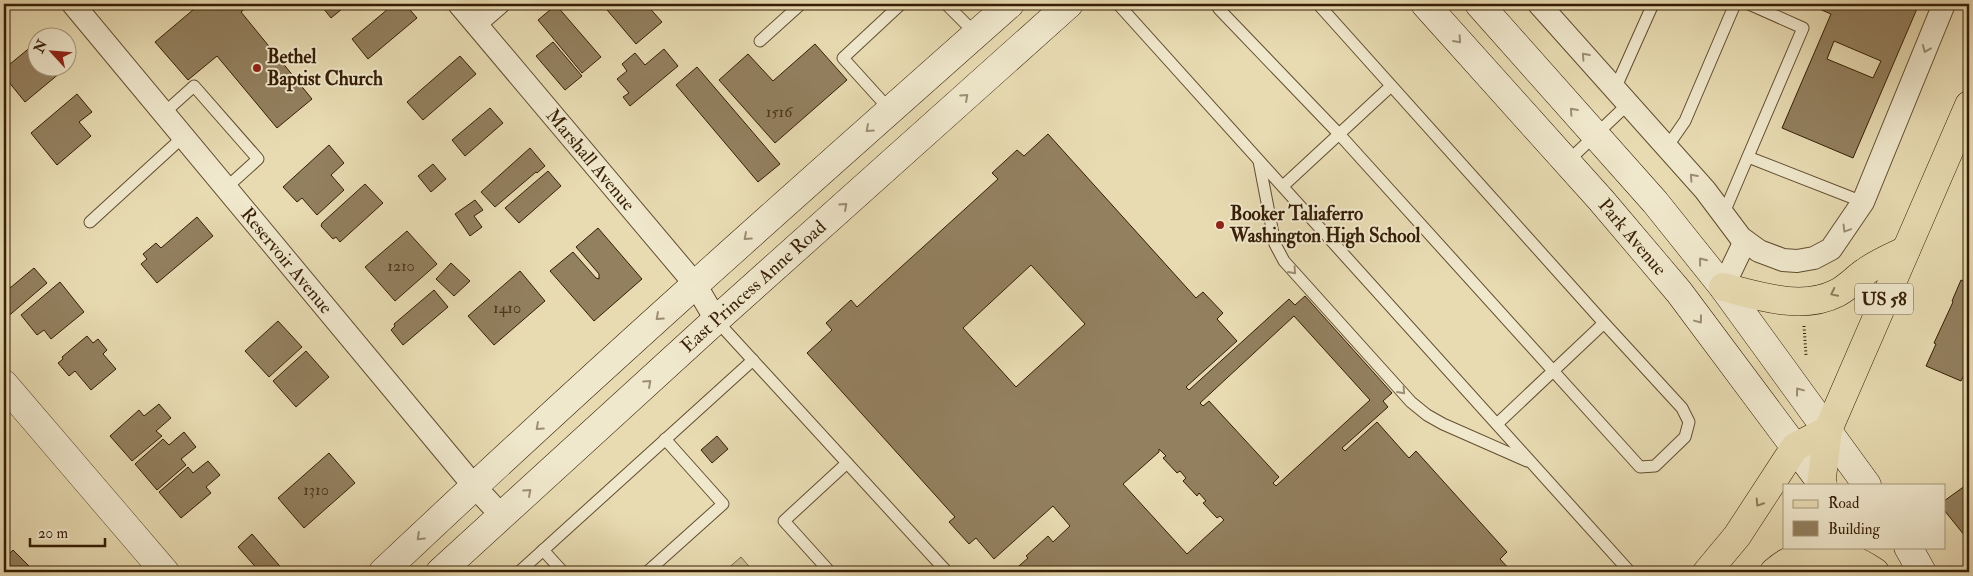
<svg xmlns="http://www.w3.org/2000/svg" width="1973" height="576" font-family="'IM FELL Double Pica',serif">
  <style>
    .green { fill: #cabb95; stroke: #806c4d }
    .building { fill: #93805f; stroke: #361e05; fill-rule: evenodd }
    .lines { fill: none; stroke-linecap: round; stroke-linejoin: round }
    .service-casing { stroke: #624d30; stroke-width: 13 }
    .minor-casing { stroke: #624d30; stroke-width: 24 }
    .tertiary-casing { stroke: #624d30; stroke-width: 29 }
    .secondary-casing { stroke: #361e05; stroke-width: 29 }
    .primary-casing { stroke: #361e05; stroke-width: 29 }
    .path { stroke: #361e05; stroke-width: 3; stroke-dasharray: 1 2.5; stroke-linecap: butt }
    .service { stroke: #f0e8cd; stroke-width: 11 }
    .minor { stroke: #f0e8cd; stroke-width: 22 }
    .tertiary { stroke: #f0e8cd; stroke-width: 28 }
    .secondary { stroke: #f0e8cd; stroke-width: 28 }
    .primary { stroke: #e8dbb2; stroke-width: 28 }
    .oneway { stroke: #9c8d73 }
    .oneway2 { stroke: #8f7c5c }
    .poi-dot { fill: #8f2418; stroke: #f0e8cd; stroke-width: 2 }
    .labels { text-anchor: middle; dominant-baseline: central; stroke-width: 4; stroke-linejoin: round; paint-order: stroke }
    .number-label { font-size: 16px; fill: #4d361c }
    .shield { fill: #f0e8cd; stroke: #6e5b41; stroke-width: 1 }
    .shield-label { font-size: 18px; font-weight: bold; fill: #361e05 }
    .poi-label { font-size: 19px; font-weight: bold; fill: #361e05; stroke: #f0e8cd; text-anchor: start }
    .street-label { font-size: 19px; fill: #361e05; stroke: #f0e8cd }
  </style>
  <rect width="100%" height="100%" fill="#e8dbb2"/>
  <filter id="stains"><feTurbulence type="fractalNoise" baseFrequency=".004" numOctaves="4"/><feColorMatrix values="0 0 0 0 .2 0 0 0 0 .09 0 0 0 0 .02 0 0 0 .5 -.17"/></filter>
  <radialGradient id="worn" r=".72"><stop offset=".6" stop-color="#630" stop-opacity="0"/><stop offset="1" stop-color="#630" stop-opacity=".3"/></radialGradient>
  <path class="green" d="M741,557L754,572H724Z"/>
  <g class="building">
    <path d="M200,4H245L247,7L241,12L312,99L277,128L217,56L188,80L155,42Z"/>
    <path d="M320,4H348L331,18Z"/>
    <path d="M394,4H405L417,18L368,59L352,39Z"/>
    <path d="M602,4H635L638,6L641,4H646L662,22L636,44Z"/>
    <path d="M1808,4H1919L1853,158L1782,128L1831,14ZM1834,41L1881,61L1873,78L1827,59Z"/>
    <path d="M556,5L601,57L582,73L538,20Z"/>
    <path d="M38,41V68H66L25,102L4,76V69Z"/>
    <path d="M553,42L582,76L565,90L536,56Z"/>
    <path d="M815,44L847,80L775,143L719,80L748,54L773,81Z"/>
    <path d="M664,49L678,66L630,106L623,97L629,93L617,79L627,71L622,64L635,53L645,65Z"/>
    <path d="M460,56L476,74L423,120L407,102Z"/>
    <path d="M697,67L780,164L758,182L676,85Z"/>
    <path d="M77,94L92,112L79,122L91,136L57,165L31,133Z"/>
    <path d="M490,108L503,123L465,156L452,140Z"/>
    <path d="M1048,134L1196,298L1203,292L1223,313L1217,319L1237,341L1186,387L1189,390L1289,299L1295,305L1305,296L1392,393L1383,401L1388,407L1342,448L1345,451L1377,422L1409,458L1416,451L1507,552L1500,559L1512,572H1012L1028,558L1026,556L1048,536L1053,542L1070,526L1053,506L994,559L976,538L969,544L949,522L955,517L807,353L832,330L826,323L851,300L857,307L998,179L992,173L1017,150L1024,156ZM1031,265L1085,324L1016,387L963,328ZM1294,316L1370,400L1276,486L1273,483L1279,477L1209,401L1203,406L1200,403ZM1159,449L1166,456L1163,458L1177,473L1180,471L1186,478L1183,481L1197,496L1199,493L1206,501L1203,503L1217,518L1220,516L1224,520L1187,554L1123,484L1159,452Z"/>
    <path d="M329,145L344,163L331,175L344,190L317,215L302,198L297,202L283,187Z"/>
    <path d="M530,148L545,166L537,173L536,172L495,207L481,192Z"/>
    <path d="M433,164L446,179L431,192L418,176Z"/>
    <path d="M548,171L561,186L519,223L505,208Z"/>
    <path d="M365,184L383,203L340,242L336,237L333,239L321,226L322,223Z"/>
    <path d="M475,200L483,210L474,216L482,227L470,236L455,214Z"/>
    <path d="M197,217L213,236L157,283L141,264L147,259L143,254L156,243L161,248Z"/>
    <path d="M598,228L642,279L594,321L550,271L573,252L596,278L599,279V274L576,247Z"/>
    <path d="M407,231L437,264L395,301L365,267Z"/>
    <path d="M451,263L470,281L454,296L436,279Z"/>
    <path d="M34,268L47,283L5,319L4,293Z"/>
    <path d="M520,271L545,301L494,345L468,316Z"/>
    <path d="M1969,277V365L1961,381L1926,366L1936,344L1934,343L1953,302L1952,301L1961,280L1967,283Z"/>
    <path d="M60,282L84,312L51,339L44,330L37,335L21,315Z"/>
    <path d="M434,290L448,307L403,345L391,330L395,326L394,324Z"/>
    <path d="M278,321L302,347L269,377L245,351Z"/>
    <path d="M87,336L93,343L98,339L107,350L103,354L116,369L91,390L75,371L69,376L58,363L63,359L62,357Z"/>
    <path d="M306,351L329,377L296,407L273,381Z"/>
    <path d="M159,404L171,418L156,431L162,436L132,461L110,436L139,410L144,416Z"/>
    <path d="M184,432L196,447L181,459L186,465L157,490L135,464L163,439L169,445Z"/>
    <path d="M717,436L728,449L712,463L701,450Z"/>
    <path d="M329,453L355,483L304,528L278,498Z"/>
    <path d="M208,461L220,475L206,487L211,493L181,518L159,492L188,467L193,473Z"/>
    <path d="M1969,483V546L1967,543L1969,541L1944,510V501Z"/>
    <path d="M252,534L285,572H260L238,547Z"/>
    <path d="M8,550L10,553L13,550L33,570L31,572H4V554Z"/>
  </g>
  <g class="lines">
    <g class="service-casing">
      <g id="service">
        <path d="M946,4L976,34"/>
        <path d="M1118,4L1630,572"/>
        <path d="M1216,4L1219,9L1339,134L1640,467L1655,466L1685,437L1689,422L1682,408L1604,323L1318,4"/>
        <path d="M760,41L801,4"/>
        <path d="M1615,89L1653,4"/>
        <path d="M890,110L843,58L901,4"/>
        <path d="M164,113L194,86L258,159L226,188"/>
        <path d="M1667,147L1685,121L1735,4"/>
        <path d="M1748,157L1863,202"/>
        <path d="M1259,161L1275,244L1284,261L1411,402L1427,415L1443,424L1527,461"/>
        <path d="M1567,162L1628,104"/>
        <path d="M1283,186L1391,86"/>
        <path d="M1723,215L1803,28L1749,4"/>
        <path d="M90,222L183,137"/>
        <path d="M716,320L947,572"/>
        <path d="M1497,424L1604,323"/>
        <path d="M543,550L563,572"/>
        <path d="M519,572L753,360"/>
        <path d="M647,572L723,504L665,439"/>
        <path d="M830,572L784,521L847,463"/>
      </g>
    </g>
    <g class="minor-casing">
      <g id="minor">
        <path id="s1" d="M73,4L474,486L502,516"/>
        <path id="s2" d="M459,4L695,284L716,320"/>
        <path d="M1539,4L1705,190L1741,238L1759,251L1783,260L1797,261L1814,258L1831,249L1863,202L1944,4"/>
        <path d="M476,23L498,4"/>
        <path d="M1723,287L1745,241"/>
      </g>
    </g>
    <g class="tertiary-casing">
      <path id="tertiary" d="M4,384L165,572"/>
    </g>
    <g class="secondary-casing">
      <g id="secondary">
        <path id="s3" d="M1425,4L1601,200L1679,292L1823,485"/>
        <path d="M1479,4L1655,202L1723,287L1867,485"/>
        <path d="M1908,547L1922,572"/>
        <path d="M383,572C588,378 799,191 1010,4"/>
        <path id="s4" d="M440,572L716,320L1069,4"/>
      </g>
    </g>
    <g class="primary-casing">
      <g id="primary">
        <path d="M1723,287C1759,296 1802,311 1837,293C1847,288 1855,279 1865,272C1877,263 1892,257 1906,250"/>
        <path d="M1821,485L1828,430L1969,105"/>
        <path d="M1707,572L1737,536L1795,447L1828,430"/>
        <path d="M1774,572C1807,543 1840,548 1875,572"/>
      </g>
    </g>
    <path class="path" d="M1804,326L1806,355"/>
    <use href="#service" class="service"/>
    <use href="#minor" class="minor"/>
    <use href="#tertiary" class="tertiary"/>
    <use href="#secondary" class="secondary"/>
    <use href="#primary" class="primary"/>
  </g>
  <defs><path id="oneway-chevron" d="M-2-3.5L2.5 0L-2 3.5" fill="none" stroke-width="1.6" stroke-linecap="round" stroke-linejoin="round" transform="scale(1.25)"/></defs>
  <g class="oneway">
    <use href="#oneway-chevron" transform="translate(1458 40) rotate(48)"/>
    <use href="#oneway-chevron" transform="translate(1926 49) rotate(112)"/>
    <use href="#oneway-chevron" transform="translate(1585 56) rotate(-132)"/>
    <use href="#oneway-chevron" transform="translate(965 97) rotate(-42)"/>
    <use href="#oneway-chevron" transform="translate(1573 111) rotate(-132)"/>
    <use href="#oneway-chevron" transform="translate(869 129) rotate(138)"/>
    <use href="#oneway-chevron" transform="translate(1693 177) rotate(-132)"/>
    <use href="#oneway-chevron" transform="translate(844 206) rotate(-42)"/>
    <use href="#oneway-chevron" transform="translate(1846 229) rotate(121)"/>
    <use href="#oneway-chevron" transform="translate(747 237) rotate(138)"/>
    <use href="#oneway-chevron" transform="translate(1702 261) rotate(-128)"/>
    <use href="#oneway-chevron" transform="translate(1293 271) rotate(48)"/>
    <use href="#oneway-chevron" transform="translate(659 317) rotate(138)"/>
    <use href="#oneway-chevron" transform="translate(1699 320) rotate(53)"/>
    <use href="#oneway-chevron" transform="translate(648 383) rotate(-42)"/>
    <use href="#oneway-chevron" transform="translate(1402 391) rotate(48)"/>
    <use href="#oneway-chevron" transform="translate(1799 391) rotate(-127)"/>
    <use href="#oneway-chevron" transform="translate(539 427) rotate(138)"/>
    <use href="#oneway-chevron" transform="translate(528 492) rotate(-42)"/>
    <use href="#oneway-chevron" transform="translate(420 537) rotate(137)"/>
  </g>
  <g class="oneway2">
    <use href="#oneway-chevron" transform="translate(1834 293) rotate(154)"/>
    <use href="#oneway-chevron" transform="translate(1759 503) rotate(123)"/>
  </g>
  <g class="poi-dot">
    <circle cx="257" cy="68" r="5"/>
    <circle cx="1220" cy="225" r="5"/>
  </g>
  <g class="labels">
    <g class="number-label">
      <text x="779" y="112">1516</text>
      <text x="401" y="266">1210</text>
      <text x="507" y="308">1410</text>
      <text x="316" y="490">1310</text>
    </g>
    <rect class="shield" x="1855" y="283.5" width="58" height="31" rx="4"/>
    <g class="shield-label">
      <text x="1884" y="299">US 58</text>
    </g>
    <g class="poi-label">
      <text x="267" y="57">Bethel<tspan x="267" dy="22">Baptist Church</tspan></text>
      <text x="1230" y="214">Booker Taliaferro<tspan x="1230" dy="22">Washington High School</tspan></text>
    </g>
    <g class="street-label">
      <text stroke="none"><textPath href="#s2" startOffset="204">Marshall Avenue</textPath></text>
      <text stroke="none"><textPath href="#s3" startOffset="312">Park Avenue</textPath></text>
      <text stroke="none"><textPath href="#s1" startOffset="334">Reservoir Avenue</textPath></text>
      <text stroke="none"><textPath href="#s4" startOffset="424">East Princess Anne Road</textPath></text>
    </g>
  </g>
  <rect width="1973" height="576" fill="none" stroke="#e8dbb2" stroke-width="20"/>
  <rect x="5" y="5" width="1963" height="566" fill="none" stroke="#361e05" stroke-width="2.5"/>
  <rect x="10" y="10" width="1953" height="556" fill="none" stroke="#361e05"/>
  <rect x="1783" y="484" width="162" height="65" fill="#f0e8cd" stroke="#a6977d"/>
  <rect x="1793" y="500" width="25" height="8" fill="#e8dbb2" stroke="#a6977d"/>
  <text x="1828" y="508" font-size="15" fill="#361e05">Road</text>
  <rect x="1793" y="521" width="25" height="15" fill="#93805f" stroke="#a6977d"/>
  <text x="1828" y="534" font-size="15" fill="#361e05">Building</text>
  <g transform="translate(52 52) rotate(296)"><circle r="24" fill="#f0e8cd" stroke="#a6977d"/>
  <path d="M0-4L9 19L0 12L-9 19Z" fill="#8f2418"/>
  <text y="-8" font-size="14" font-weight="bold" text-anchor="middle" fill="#361e05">N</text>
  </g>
  <path d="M30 538v8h75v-8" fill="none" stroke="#361e05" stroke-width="2.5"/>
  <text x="38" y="538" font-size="15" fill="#361e05" stroke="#f0e8cd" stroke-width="4" paint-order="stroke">20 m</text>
  <rect width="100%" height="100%" filter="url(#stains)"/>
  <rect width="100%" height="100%" fill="url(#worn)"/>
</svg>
